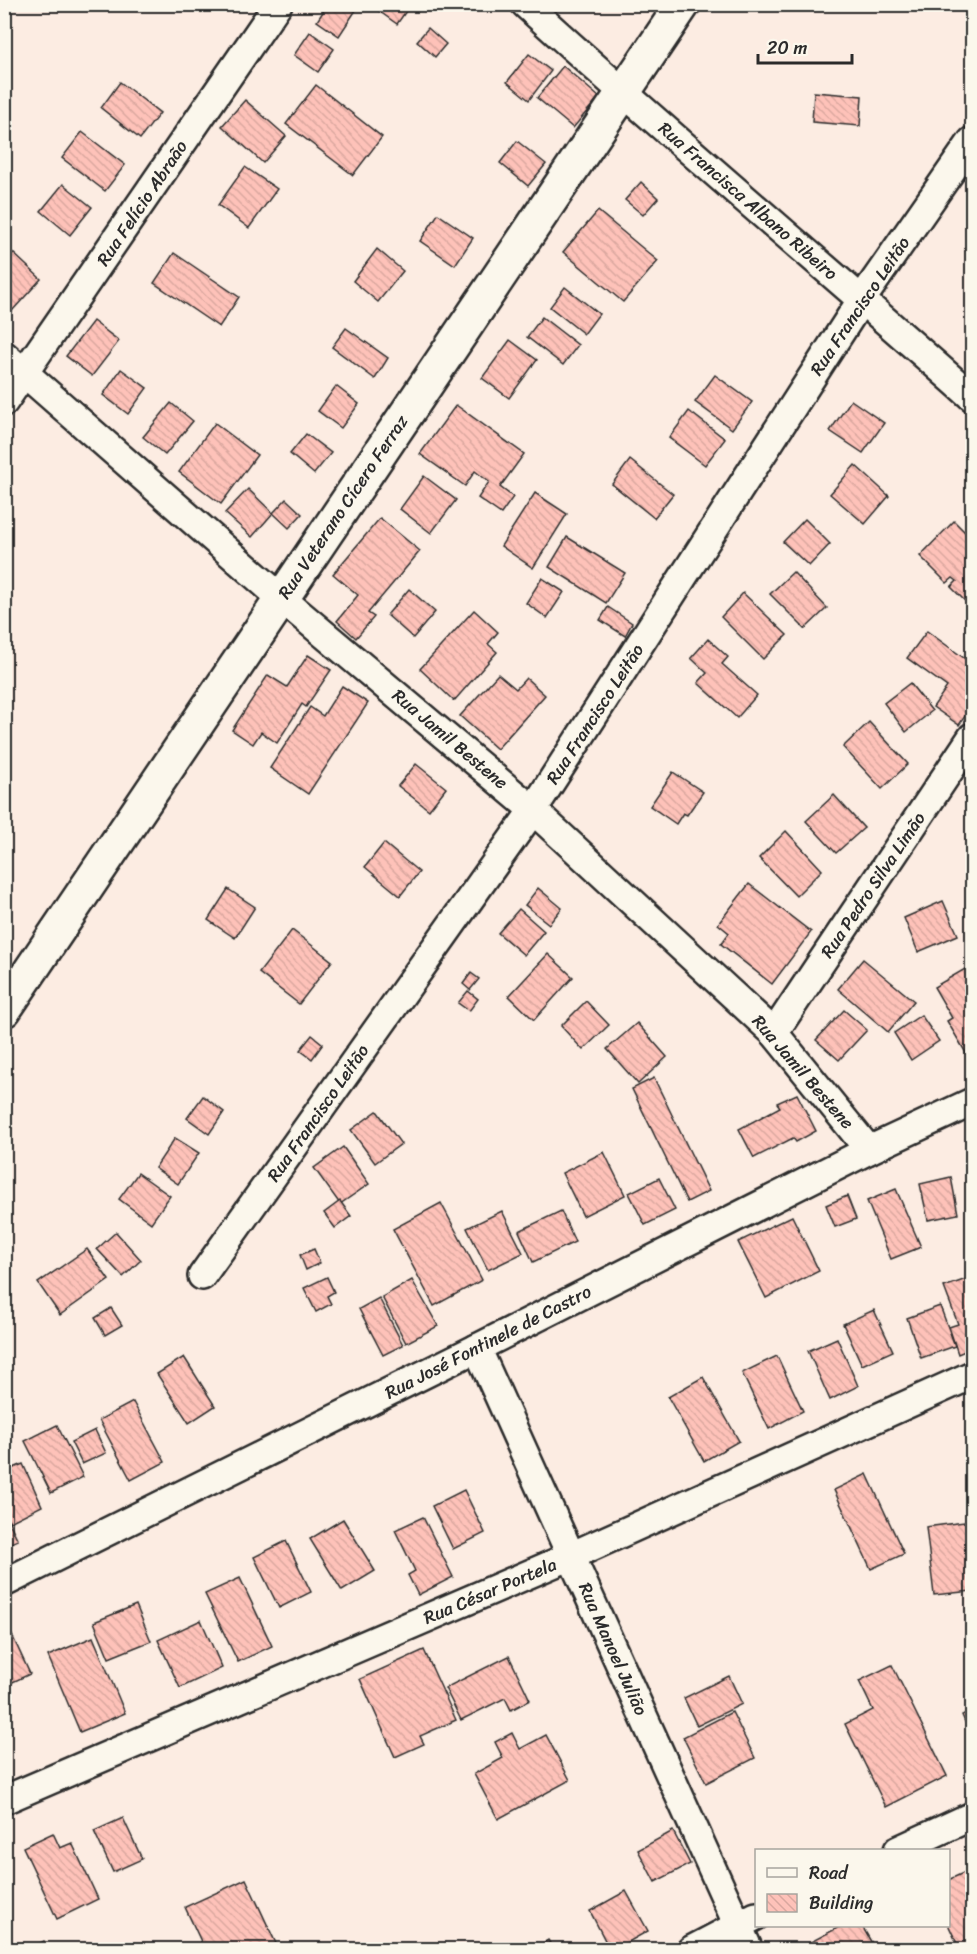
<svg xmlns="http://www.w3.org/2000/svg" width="977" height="1954" font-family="Sriracha,sans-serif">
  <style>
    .building { fill: url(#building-back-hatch); stroke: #2b2b2b; stroke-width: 1.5 }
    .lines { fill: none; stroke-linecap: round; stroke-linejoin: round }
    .street-casing { stroke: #2b2b2b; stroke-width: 32 }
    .secondary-casing { stroke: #2b2b2b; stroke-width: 38 }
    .street { stroke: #fbf7ec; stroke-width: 27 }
    .secondary { stroke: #fbf7ec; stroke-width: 33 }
    .labels { text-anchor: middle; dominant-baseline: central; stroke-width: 5; stroke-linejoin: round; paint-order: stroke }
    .street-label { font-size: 18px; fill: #2b2b2b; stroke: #fbf7ec }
  </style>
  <defs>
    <pattern id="building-back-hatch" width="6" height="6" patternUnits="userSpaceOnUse" patternTransform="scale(1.5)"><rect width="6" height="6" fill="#fec2b9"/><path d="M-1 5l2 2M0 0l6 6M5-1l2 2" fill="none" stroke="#daa79f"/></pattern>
  </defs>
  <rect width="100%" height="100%" fill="#fcece2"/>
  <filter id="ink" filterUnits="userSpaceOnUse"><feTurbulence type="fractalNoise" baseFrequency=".0167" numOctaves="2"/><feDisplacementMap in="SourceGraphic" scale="12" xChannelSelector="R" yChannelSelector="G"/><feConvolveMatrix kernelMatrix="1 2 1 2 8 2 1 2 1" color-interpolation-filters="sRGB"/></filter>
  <g filter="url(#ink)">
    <g class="building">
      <path d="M328,4H360L339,36L317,21Z"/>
      <path d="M369,4H411L397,24Z"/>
      <path d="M428,28L446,44L435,57L417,41Z"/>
      <path d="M310,32L334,49L318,72L294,55Z"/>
      <path d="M529,54L551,71L529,100L507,82Z"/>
      <path d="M563,66L599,97L573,128L537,98Z"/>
      <path d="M120,82L160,113L140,139L101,108Z"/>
      <path d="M316,85L382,137L353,175L286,124Z"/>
      <path d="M814,92L862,96L860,126L812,122Z"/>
      <path d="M245,100L286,136L263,163L222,126Z"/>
      <path d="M82,132L125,165L105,191L62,158Z"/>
      <path d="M517,141L546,164L528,186L500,163Z"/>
      <path d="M245,167L277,189L249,228L218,205Z"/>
      <path d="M641,182L658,198L643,215L625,200Z"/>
      <path d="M63,184L92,207L70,235L41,211Z"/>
      <path d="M598,211L658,261L623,302L563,252Z"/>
      <path d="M438,214L473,238L455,265L420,241Z"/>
      <path d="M377,249L403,271L378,302L353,281Z"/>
      <path d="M11,251L41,279L12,311L4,305V257Z"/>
      <path d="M174,253L239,297L219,327L154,283Z"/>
      <path d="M565,287L599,314L584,334L550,307Z"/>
      <path d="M542,317L578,345L563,365L527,337Z"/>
      <path d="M93,321L119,341L92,376L66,356Z"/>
      <path d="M346,328L388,358L375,379L332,347Z"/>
      <path d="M510,340L537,360L509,398L482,378Z"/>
      <path d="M121,369L147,388L128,414L103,395Z"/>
      <path d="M715,375L752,402L732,429L695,402Z"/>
      <path d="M336,386L359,404L341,428L318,411Z"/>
      <path d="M851,400L884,423L863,453L830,431Z"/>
      <path d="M171,403L193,421L165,455L143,437Z"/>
      <path d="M456,405L524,454L500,487L513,497L501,514L478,498L489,482L475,471L465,486L420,454Z"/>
      <path d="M689,411L725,439L705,465L669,438Z"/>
      <path d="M215,423L257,455L221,504L179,472Z"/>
      <path d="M306,434L331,453L314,474L290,454Z"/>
      <path d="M630,460L673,494L654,518L612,484Z"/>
      <path d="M855,465L889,496L865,524L830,494Z"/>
      <path d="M424,476L456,500L431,533L400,509Z"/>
      <path d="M248,489L273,513L252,537L225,513Z"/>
      <path d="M535,493L567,514L533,568L501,546Z"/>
      <path d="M286,499L302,514L289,528L273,513Z"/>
      <path d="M380,518L420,551L368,613L374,617L356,638L337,621L358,595L333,574Z"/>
      <path d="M805,519L830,544L809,566L783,542Z"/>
      <path d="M954,521L972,539V601L969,605L951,587L957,581L953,578L947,583L920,556Z"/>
      <path d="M567,537L625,573L606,603L549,567Z"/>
      <path d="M793,572L827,608L805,629L770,594Z"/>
      <path d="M542,578L564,592L547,618L526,603Z"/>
      <path d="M409,589L435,612L413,638L387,615Z"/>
      <path d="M743,593L787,635L763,659L721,617Z"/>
      <path d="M608,607L632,623L625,636L600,620Z"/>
      <path d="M474,610L498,632L488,644L497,652L454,701L420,669Z"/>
      <path d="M927,631L972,664V706L959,725L933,707L947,687L907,658Z"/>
      <path d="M708,639L728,657L722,664L757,695L737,718L698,683L707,673L691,658Z"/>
      <path d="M308,655L331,670L306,707L302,704L277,743L261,732L253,744L232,730L268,675L287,687Z"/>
      <path d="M498,674L516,689L526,678L545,695L497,749L460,716Z"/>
      <path d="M910,683L932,711L906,732L884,703Z"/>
      <path d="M342,686L368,703L308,794L270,768L310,707L323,716Z"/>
      <path d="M869,722L908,764L882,789L843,747Z"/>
      <path d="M416,764L446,788L429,810L398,786Z"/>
      <path d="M673,772L703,792L687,815L683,813L676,824L650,806Z"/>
      <path d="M834,795L864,828L836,853L806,821Z"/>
      <path d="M786,831L822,870L796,896L759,858Z"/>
      <path d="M384,843L419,872L400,896L365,867Z"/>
      <path d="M749,884L811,932L772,984L721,944L729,933L718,924Z"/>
      <path d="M538,888L562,908L549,924L525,905Z"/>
      <path d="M228,889L255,907L235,938L208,920Z"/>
      <path d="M943,901L958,935L918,952L904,918Z"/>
      <path d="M519,909L544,931L524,955L498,933Z"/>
      <path d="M292,930L332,961L299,1004L259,973Z"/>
      <path d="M548,954L573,977L534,1020L509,996Z"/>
      <path d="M863,959L914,1001L888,1032L838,989Z"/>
      <path d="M965,969L972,983V1050L966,1053L947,1021L952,1018L934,987Z"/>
      <path d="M471,973L479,979L470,990L463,984Z"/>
      <path d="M468,991L478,999L469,1011L458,1003Z"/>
      <path d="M586,1001L609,1025L583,1050L561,1026Z"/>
      <path d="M844,1010L867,1030L839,1060L816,1040Z"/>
      <path d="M921,1015L939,1041L911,1060L894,1033Z"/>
      <path d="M637,1023L667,1057L638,1084L607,1049Z"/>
      <path d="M312,1035L323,1044L312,1059L300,1050Z"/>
      <path d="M654,1078L709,1191L687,1202L632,1089Z"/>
      <path d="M797,1094L816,1131L796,1142L793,1138L754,1158L739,1129L780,1107L777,1103Z"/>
      <path d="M203,1096L224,1112L209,1134L187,1118Z"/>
      <path d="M377,1111L401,1144L375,1163L351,1130Z"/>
      <path d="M175,1138L199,1153L178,1184L155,1168Z"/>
      <path d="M343,1147L369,1184L340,1204L314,1168Z"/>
      <path d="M604,1152L625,1195L583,1216L562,1173Z"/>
      <path d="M138,1173L170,1196L151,1223L119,1199Z"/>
      <path d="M951,1177L958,1214L928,1220L920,1184Z"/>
      <path d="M659,1178L675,1210L645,1225L629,1193Z"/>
      <path d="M896,1189L921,1247L891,1259L867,1201Z"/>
      <path d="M847,1196L856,1219L835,1227L826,1205Z"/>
      <path d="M340,1201L351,1216L335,1228L324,1213Z"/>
      <path d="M441,1203L482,1280L434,1306L393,1229Z"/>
      <path d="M502,1211L523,1253L488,1270L467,1228Z"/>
      <path d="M561,1211L575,1242L533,1262L519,1231Z"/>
      <path d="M792,1216L819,1271L766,1298L738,1242Z"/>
      <path d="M116,1232L141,1260L123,1277L97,1249Z"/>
      <path d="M87,1249L109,1280L60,1315L38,1283Z"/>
      <path d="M314,1249L320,1263L306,1270L300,1255Z"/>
      <path d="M327,1277L334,1292L327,1296L331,1304L316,1312L304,1288Z"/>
      <path d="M972,1277V1348L958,1354L949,1327L958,1324L944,1287Z"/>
      <path d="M412,1280L438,1326L406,1343L382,1297Z"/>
      <path d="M379,1298L403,1345L383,1355L359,1309Z"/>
      <path d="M940,1306L955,1346L921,1358L907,1318Z"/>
      <path d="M111,1308L122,1325L105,1335L95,1318Z"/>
      <path d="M874,1310L893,1351L862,1365L843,1324Z"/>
      <path d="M837,1338L858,1386L830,1400L808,1351Z"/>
      <path d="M777,1356L803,1411L769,1429L742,1373Z"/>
      <path d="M184,1357L215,1406L189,1423L157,1374Z"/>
      <path d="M703,1377L739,1441L704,1461L668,1397Z"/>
      <path d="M133,1402L165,1462L131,1480L99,1420Z"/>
      <path d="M57,1425L83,1477L51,1493L25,1441Z"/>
      <path d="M95,1430L106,1453L82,1464L71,1442Z"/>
      <path d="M23,1464L42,1506L10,1522L4,1510V1472Z"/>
      <path d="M867,1474L904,1554L871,1569L834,1490Z"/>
      <path d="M464,1490L485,1533L453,1549L432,1506Z"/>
      <path d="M4,1512L18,1540L4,1546Z"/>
      <path d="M423,1517L453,1577L418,1595L408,1575L415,1571L395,1530Z"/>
      <path d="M343,1519L375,1571L342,1591L310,1539Z"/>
      <path d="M972,1521V1591L934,1595L926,1527Z"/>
      <path d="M286,1541L311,1592L279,1608L254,1557Z"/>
      <path d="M240,1578L272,1646L238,1662L205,1594Z"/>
      <path d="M136,1605L151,1641L109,1658L94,1622Z"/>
      <path d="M4,1618L30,1674L4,1686Z"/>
      <path d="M201,1620L222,1668L180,1688L158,1640Z"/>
      <path d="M93,1637L125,1713L80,1732L48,1656Z"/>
      <path d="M424,1650L456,1720L420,1736L424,1744L395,1757L360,1679Z"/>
      <path d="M509,1656L530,1700L511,1710L505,1698L461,1720L445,1688Z"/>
      <path d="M892,1665L947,1776L886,1807L845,1724L873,1710L859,1681Z"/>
      <path d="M729,1676L742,1704L697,1726L684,1698Z"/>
      <path d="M972,1710V1738L962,1715Z"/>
      <path d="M732,1712L755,1758L706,1783L683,1737Z"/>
      <path d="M512,1733L520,1749L546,1735L570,1780L498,1819L474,1774L503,1758L495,1742Z"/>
      <path d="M123,1818L142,1859L113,1872L94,1831Z"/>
      <path d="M673,1831L690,1864L655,1882L638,1850Z"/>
      <path d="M53,1833L60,1848L72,1843L98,1899L57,1919L23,1847Z"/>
      <path d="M972,1869V1950H960L948,1924V1880Z"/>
      <path d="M246,1879L279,1950H205L185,1907Z"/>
      <path d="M626,1891L648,1931L614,1950H610L590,1911Z"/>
      <path d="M841,1926H862L873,1945L864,1950H810L807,1944Z"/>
      <path d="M548,1940L554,1950H532Z"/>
      <path d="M44,1941L48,1950H27Z"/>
    </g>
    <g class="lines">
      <g class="street-casing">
        <g id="street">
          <path d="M525,4C671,138 824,265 972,397"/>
          <path d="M4,355L281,598L533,810L774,1033L869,1150"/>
          <path d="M4,402L278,4"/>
          <path d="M774,1033L972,737"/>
          <path d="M202,1276L533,810L862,299L972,141"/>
          <path d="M477,1348L749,1950"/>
          <path d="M4,1583L477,1348L869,1150L972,1102"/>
          <path d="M4,1800L571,1556L972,1375"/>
          <path d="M898,1850L972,1816"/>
          <path d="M691,1950L756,1916"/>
        </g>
      </g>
      <g class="secondary-casing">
        <path id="secondary" d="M4,1010L683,4"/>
      </g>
      <use href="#street" class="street"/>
      <use href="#secondary" class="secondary"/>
    </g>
  </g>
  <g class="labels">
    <g class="street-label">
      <text transform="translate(748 201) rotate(41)">Rua Francisca Albano Ribeiro</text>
      <text transform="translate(142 203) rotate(-56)">Rua Felício Abraão</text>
      <text transform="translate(860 306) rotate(-56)">Rua Francisco Leitão</text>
      <text transform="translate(343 507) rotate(-56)">Rua Veterano Cícero Ferraz</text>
      <text transform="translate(595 714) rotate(-57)">Rua Francisco Leitão</text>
      <text transform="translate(450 739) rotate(40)">Rua Jamil Bestene</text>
      <text transform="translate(873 885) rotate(-56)">Rua Pedro Silva Limão</text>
      <text transform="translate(803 1072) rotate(49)">Rua Jamil Bestene</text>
      <text transform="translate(318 1113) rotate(-55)">Rua Francisco Leitão</text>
      <text transform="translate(488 1342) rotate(-27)">Rua José Fontinele de Castro</text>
      <text transform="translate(490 1591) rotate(-23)">Rua César Portela</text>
      <text transform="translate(613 1649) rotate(66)">Rua Manoel Julião</text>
    </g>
  </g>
  <rect width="977" height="1954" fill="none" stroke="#fbf7ec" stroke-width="24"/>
  <rect x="12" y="12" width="953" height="1930" fill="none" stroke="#2b2b2b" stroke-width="2" filter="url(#ink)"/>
  <rect x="755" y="1849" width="195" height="78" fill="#fbf7ec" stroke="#a8a59f" stroke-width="1.5"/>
  <rect x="767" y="1868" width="30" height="9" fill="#fbf7ec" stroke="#a8a59f" stroke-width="1.5"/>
  <text x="809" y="1879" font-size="18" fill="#2b2b2b">Road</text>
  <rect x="767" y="1894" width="30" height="18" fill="url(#building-back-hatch)" stroke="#a8a59f" stroke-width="1.5"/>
  <text x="809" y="1909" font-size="18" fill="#2b2b2b">Building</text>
  <path d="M758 54v9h94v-9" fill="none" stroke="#2b2b2b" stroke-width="3"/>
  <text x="767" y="54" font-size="18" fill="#2b2b2b" stroke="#fbf7ec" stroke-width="4.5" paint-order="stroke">20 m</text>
</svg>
